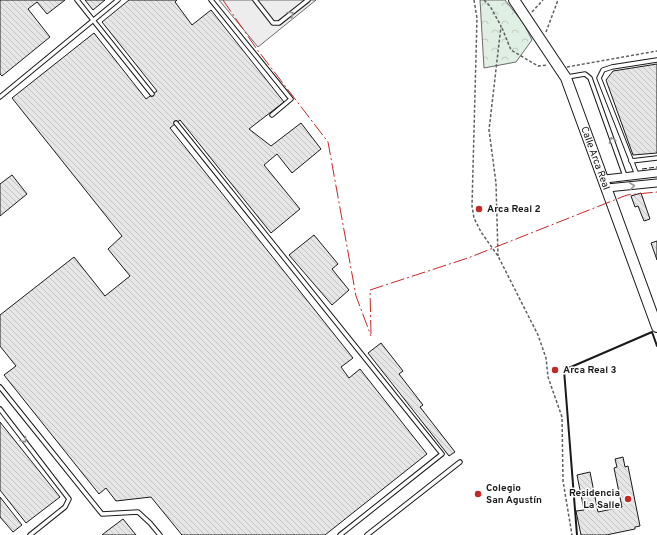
<svg xmlns="http://www.w3.org/2000/svg" width="657" height="535" font-family="Overpass,sans-serif">
  <style>
    .forest { fill: url(#forest-crowns); stroke: #6a6a6a }
    .parking { fill: #ededed; stroke: #6a6a6a }
    .building { fill: url(#building-back-hatch); stroke: #1a1a1a }
    .lines { fill: none; stroke-linecap: round; stroke-linejoin: round }
    .lane-casing { stroke: #1a1a1a; stroke-width: 5.5 }
    .street-casing { stroke: #1a1a1a; stroke-width: 9 }
    .secondary-casing { stroke: #1a1a1a; stroke-width: 12 }
    .path { stroke: #5f5f5f; stroke-width: 1.5; stroke-dasharray: 3 2; stroke-linecap: butt }
    .lane { stroke: #fff; stroke-width: 3.5 }
    .street { stroke: #fff; stroke-width: 7 }
    .secondary { stroke: #fff; stroke-width: 10 }
    .fence { stroke: #1a1a1a; stroke-width: 1; stroke-dasharray: 5 2; stroke-linecap: butt }
    .wall { stroke: #1a1a1a; stroke-width: 2 }
    .power { stroke: #c62828; stroke-width: 1; stroke-dasharray: 14 3 2 3; stroke-linecap: butt }
    .oneway { stroke: #989898 }
    .poi-dot { fill: #c62828; stroke: #fff; stroke-width: 1.5 }
    .labels { text-anchor: middle; dominant-baseline: central; stroke-width: 3; stroke-linejoin: round; paint-order: stroke }
    .street-label { font-size: 10px; fill: #1a1a1a; stroke: #fff }
    .poi-label { font-size: 10px; font-weight: bold; fill: #1a1a1a; stroke: #fff; text-anchor: start }
  </style>
  <defs>
    <pattern id="forest-crowns" width="20" height="18" patternUnits="userSpaceOnUse"><rect width="20" height="18" fill="#e0efe3"/><path d="M2 6a3 3 0 1 1 6 0M12 15a3 3 0 1 1 6 0" fill="none" stroke="#c0ccc2"/></pattern>
    <pattern id="building-back-hatch" width="6" height="6" patternUnits="userSpaceOnUse"><rect width="6" height="6" fill="#e6e6e6"/><path d="M-1 5l2 2M0 0l6 6M5-1l2 2" fill="none" stroke="#c5c5c5"/></pattern>
  </defs>
  <rect width="100%" height="100%" fill="#fff"/>
  <path class="forest" d="M480,0H505L524,24L532,40L516,62L484,68Z"/>
  <path class="parking" d="M219,0H316L258,47Z"/>
  <g class="building">
    <path d="M0,0H65L47,14L37,2L28,9L50,37L2,76L0,74Z"/>
    <path d="M85,0H105L93,10Z"/>
    <path d="M129,0H177L175,2L192,25L211,10L284,102L249,129L271,146L301,123L321,149L292,173L277,154L264,165L300,209L271,233L180,120L170,128L353,358L341,367L349,378L360,369L427,454L325,535H182L151,497L116,501L106,488L99,494L4,375L16,366L0,346V315L74,257L105,296L130,276L108,249L122,236L12,98L94,33L146,99L157,91L102,22Z"/>
    <path d="M657,64V153L633,155L606,80L613,71Z"/>
    <path d="M12,175L27,194L0,216V184Z"/>
    <path d="M641,193L650,219L644,221L638,206L635,207L631,196Z"/>
    <path d="M314,235L338,264L332,269L349,290L332,305L289,255Z"/>
    <path d="M657,241V260L651,243Z"/>
    <path d="M381,343L403,371L399,374L423,405L420,407L455,452L449,456L368,353Z"/>
    <path d="M0,422L60,497L26,523L0,490Z"/>
    <path d="M623,457L625,467L628,466L640,526L635,527V529L606,535H581L576,511L584,510L577,475L590,472L598,512L622,507L614,468L617,467L615,459Z"/>
    <path d="M0,497L22,525L13,532L0,517Z"/>
    <path d="M123,519L136,535H102L107,531Z"/>
  </g>
  <g class="lines">
    <g class="lane-casing">
      <g id="lane">
        <path d="M77,0L152,94"/>
        <path d="M211,0L291,99L272,115"/>
        <path d="M255,0L273,23H279L308,0"/>
        <path d="M567,77L585,74L590,78L625,176"/>
        <path d="M0,97L118,0"/>
        <path d="M176,123L442,454L340,535"/>
        <path d="M631,161L657,158"/>
        <path d="M637,175L599,78L603,70L612,67L657,60"/>
        <path d="M0,387L102,514L138,512L150,523L160,535"/>
        <path d="M0,409L69,499L65,507L30,535"/>
        <path d="M367,535L460,462"/>
      </g>
    </g>
    <g class="street-casing">
      <g id="street">
        <path d="M605,179L657,173"/>
        <path d="M607,188L657,183"/>
      </g>
    </g>
    <g class="secondary-casing">
      <g id="secondary">
        <path id="s1" d="M514,0L566,78L657,327"/>
      </g>
    </g>
    <g class="path">
      <path d="M474,0L477,18L472,206L474,218L481,232L498,256L538,335L546,358L548,377L562,417L563,481L572,535"/>
      <path d="M484,0L490,6L501,26L489,130L496,183L498,256"/>
      <path d="M532,12L543,0"/>
      <path d="M502,28L511,50L538,66L547,65"/>
      <path d="M546,32L558,0"/>
      <path d="M567,67L657,51"/>
    </g>
    <use href="#lane" class="lane"/>
    <use href="#street" class="street"/>
    <use href="#secondary" class="secondary"/>
    <path class="fence" d="M642,169L657,167"/>
    <path class="wall" d="M577,535L564,370L652,332L657,346"/>
    <g class="power">
      <path d="M223,0L256,48L328,142L356,296L371,336"/>
      <path d="M371,334L370,290L468,258L627,195L657,192"/>
    </g>
  </g>
  <defs><path id="oneway-chevron" d="M-2-3.5L2.5 0L-2 3.5" fill="none" stroke-width="1.6" stroke-linecap="round" stroke-linejoin="round"/></defs>
  <g class="oneway">
    <use href="#oneway-chevron" transform="translate(291 14) rotate(-39)"/>
    <use href="#oneway-chevron" transform="translate(612 140) rotate(-110)"/>
    <use href="#oneway-chevron" transform="translate(632 186) rotate(-6)"/>
    <use href="#oneway-chevron" transform="translate(24 440) rotate(52)"/>
  </g>
  <g class="poi-dot">
    <circle cx="479" cy="209" r="4"/>
    <circle cx="555" cy="370" r="4"/>
    <circle cx="478" cy="494" r="4"/>
    <circle cx="628" cy="499" r="4"/>
  </g>
  <g class="labels">
    <g class="street-label">
      <text stroke="none"><textPath href="#s1" startOffset="179">Calle Arca Real</textPath></text>
    </g>
    <g class="poi-label">
      <text x="487" y="209">Arca Real 2</text>
      <text x="563" y="370">Arca Real 3</text>
      <text x="486" y="488">Colegio<tspan x="486" dy="12">San Agustín</tspan></text>
      <text x="620" y="493" text-anchor="end">Residencia<tspan x="620" dy="12">La Salle</tspan></text>
    </g>
  </g>
</svg>
